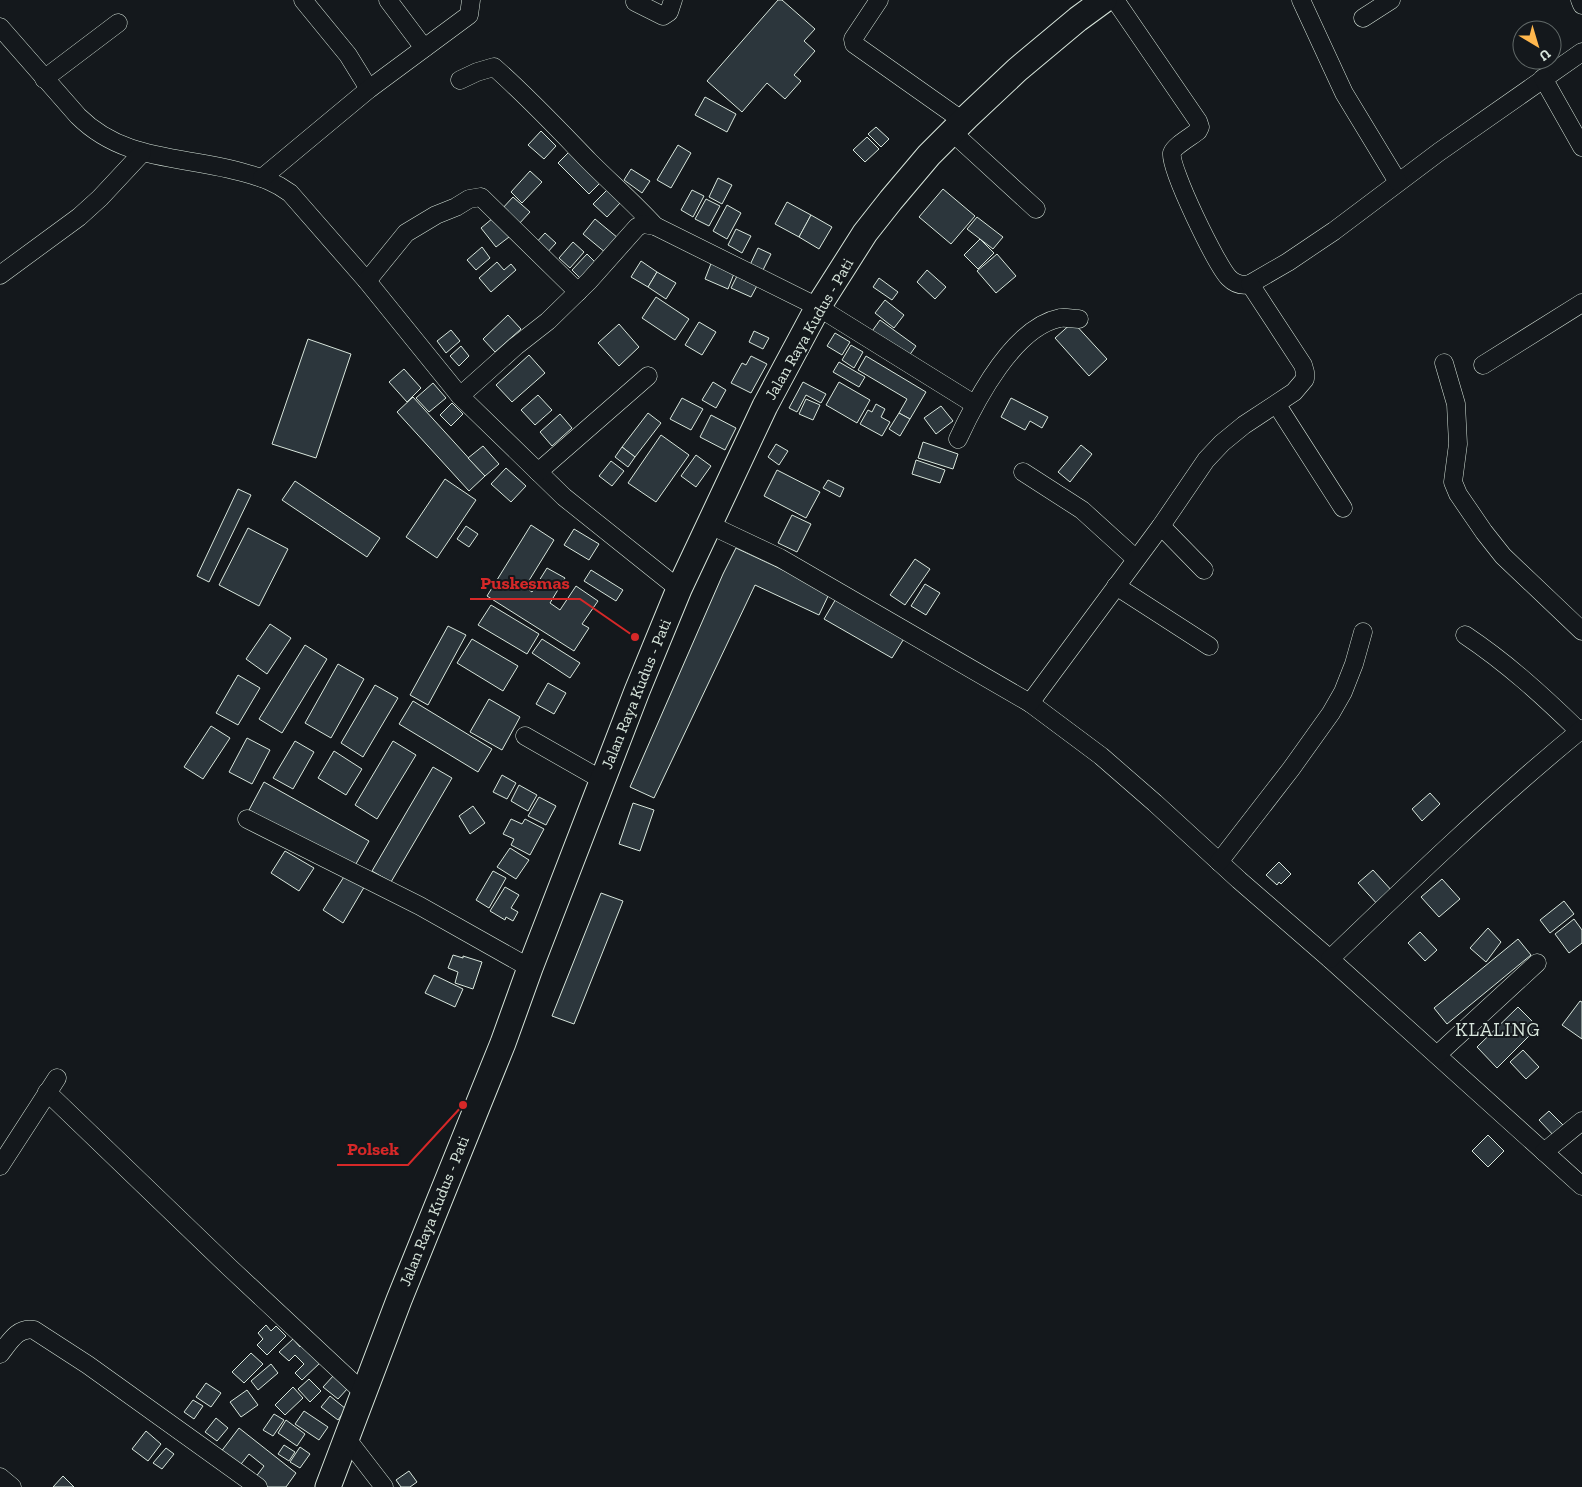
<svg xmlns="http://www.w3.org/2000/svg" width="1582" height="1487" font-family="'Zilla Slab',serif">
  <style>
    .building { fill: #2c363c; stroke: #d8e6dc }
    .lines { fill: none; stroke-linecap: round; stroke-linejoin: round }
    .minor-casing { stroke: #d8e6dc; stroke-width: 19 }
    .highway-casing { stroke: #d8e6dc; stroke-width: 27 }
    .minor { stroke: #14181c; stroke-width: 18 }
    .highway { stroke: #14181c; stroke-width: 25 }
    .labels { text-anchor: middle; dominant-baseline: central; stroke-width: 4; stroke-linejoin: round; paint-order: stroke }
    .street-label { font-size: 16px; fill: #d8e6dc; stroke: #14181c }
    .quarter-label { font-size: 19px; letter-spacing: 1px; fill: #d8e6dc; stroke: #14181c }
    .leader { fill: none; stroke: #d62828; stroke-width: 2 }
    .callout-dot { fill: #d62828; stroke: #14181c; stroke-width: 2 }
    .callout-label { font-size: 18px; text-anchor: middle; font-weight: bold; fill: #d62828; stroke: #14181c; stroke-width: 4; stroke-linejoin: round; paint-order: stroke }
  </style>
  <rect width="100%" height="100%" fill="#14181c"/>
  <g class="building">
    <path d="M778,0H782L815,29L804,41L815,51L794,75L801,81L785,99L767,83L742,112L707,81Z"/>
    <path d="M705,97L736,114L727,132L695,115Z"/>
    <path d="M876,127L889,139L881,147L868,134Z"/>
    <path d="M541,131L556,146L544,159L528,145Z"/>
    <path d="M867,137L879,149L865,162L853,150Z"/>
    <path d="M678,145L691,153L671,188L657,180Z"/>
    <path d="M569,152L600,183L589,194L558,163Z"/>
    <path d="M631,169L650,181L642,193L624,180Z"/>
    <path d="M530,171L542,182L522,203L511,192Z"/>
    <path d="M718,178L732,185L722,204L709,197Z"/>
    <path d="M943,189L975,216L951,244L919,217Z"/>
    <path d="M607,190L621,202L607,217L593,204Z"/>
    <path d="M692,190L704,196L693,217L681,210Z"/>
    <path d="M513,197L530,212L518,225L501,210Z"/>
    <path d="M706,199L720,206L709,226L695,219Z"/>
    <path d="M787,202L811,215L799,237L775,224Z"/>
    <path d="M727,205L741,213L727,239L713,231Z"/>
    <path d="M811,215L832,227L819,249L799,237Z"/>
    <path d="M977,217L1003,237L993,249L967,229Z"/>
    <path d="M493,218L509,237L496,247L481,228Z"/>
    <path d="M595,219L618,238L606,253L583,234Z"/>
    <path d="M736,229L751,236L742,253L728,245Z"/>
    <path d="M545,233L556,243L545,255L534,245Z"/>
    <path d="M980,239L994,253L978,269L964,255Z"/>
    <path d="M573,242L584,252L570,268L559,258Z"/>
    <path d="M482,247L490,258L476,270L467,260Z"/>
    <path d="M758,248L771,254L761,274L749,267Z"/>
    <path d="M587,254L596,263L581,279L572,270Z"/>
    <path d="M997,254L1016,276L996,293L977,271Z"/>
    <path d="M641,261L657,272L648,287L631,277Z"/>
    <path d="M712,261L735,271L728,289L705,279Z"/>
    <path d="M497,262L504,270L511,264L516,270L491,292L479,278Z"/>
    <path d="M927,270L946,287L935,299L917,282Z"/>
    <path d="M657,272L676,283L666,299L648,287Z"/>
    <path d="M739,272L759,282L751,297L731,288Z"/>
    <path d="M879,278L898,292L892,300L873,287Z"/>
    <path d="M656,297L689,319L675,340L642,318Z"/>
    <path d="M885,300L904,315L894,328L875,313Z"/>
    <path d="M508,315L521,329L495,352L483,339Z"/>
    <path d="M880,320L916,346L906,360L870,334Z"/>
    <path d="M699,322L716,332L702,355L685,345Z"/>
    <path d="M1073,322L1107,359L1089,376L1055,338Z"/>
    <path d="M619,324L639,347L619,366L598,343Z"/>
    <path d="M451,330L460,341L446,353L437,341Z"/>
    <path d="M754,331L769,338L763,349L749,342Z"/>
    <path d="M835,333L850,342L842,355L827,346Z"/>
    <path d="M308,339L351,354L316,458L272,444Z"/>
    <path d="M851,345L863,352L854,368L842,360Z"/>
    <path d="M461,346L469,356L459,366L450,356Z"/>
    <path d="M529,355L545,373L512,402L496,385Z"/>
    <path d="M751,356L767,364L751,393L731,383L742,363L746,365Z"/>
    <path d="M866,356L926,392L910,419L899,413L907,399L858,370Z"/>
    <path d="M839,362L865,377L859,387L833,372Z"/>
    <path d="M404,369L421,388L407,402L389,382Z"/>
    <path d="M713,382L726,390L716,408L702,400Z"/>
    <path d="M803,382L826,394L821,403L806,395L797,412L789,408Z"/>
    <path d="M839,382L870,400L857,423L826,405Z"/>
    <path d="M433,383L446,398L429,412L416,398Z"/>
    <path d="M538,395L552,410L535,425L521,410Z"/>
    <path d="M413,397L485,476L469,491L397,412Z"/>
    <path d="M682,398L703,409L691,430L670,419Z"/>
    <path d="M1011,398L1048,417L1042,428L1030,421L1025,430L1001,417Z"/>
    <path d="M806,399L820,405L813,420L799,414Z"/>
    <path d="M452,403L463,414L451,426L440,415Z"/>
    <path d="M876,404L885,409L881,417L890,422L882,436L860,424L868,410L872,412Z"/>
    <path d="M941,406L953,421L936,434L924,418Z"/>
    <path d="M648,413L661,423L635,457L622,447Z"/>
    <path d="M899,413L910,419L900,436L889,429Z"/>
    <path d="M560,414L572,428L552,446L540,432Z"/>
    <path d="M711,415L736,428L725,450L700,437Z"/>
    <path d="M661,435L689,455L656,502L628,483Z"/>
    <path d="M923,442L958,454L953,469L918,458Z"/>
    <path d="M776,444L788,451L779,465L768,457Z"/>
    <path d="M1081,445L1092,454L1070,482L1058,472Z"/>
    <path d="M483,446L499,464L485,476L468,458Z"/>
    <path d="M622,447L635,457L628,467L615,457Z"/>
    <path d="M696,455L711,466L696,487L681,476Z"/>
    <path d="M916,460L945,470L940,483L912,474Z"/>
    <path d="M611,461L624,471L612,486L599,476Z"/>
    <path d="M506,468L526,486L511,502L491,484Z"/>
    <path d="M777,470L820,492L806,518L764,496Z"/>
    <path d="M445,479L476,500L437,558L406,537Z"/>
    <path d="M828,480L844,488L840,497L823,488Z"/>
    <path d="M295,481L380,538L367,557L282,500Z"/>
    <path d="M238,489L251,495L209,582L197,576Z"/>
    <path d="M792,515L811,524L797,552L778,543Z"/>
    <path d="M531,525L554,540L525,587L532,592L547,568L565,578L550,603L560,610L576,586L598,601L582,624L589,628L574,651L487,596Z"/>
    <path d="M466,526L478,534L469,547L457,539Z"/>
    <path d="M248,528L288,549L259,606L219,585Z"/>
    <path d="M574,529L599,544L589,560L564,545Z"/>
    <path d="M736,548L830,592L819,615L755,585L654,798L630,787L723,574Z"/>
    <path d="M915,559L930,569L905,605L890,595Z"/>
    <path d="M591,570L623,590L616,601L584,581Z"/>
    <path d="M925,584L940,593L926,615L911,606Z"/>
    <path d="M837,597L905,637L892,658L824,619Z"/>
    <path d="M491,605L539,634L527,654L478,625Z"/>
    <path d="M270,624L291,638L267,674L246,659Z"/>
    <path d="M448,626L466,635L428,705L410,695Z"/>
    <path d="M472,639L518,666L503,691L457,663Z"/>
    <path d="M542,639L580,663L570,678L532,653Z"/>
    <path d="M305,645L327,659L282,733L259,719Z"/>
    <path d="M338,664L364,679L331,738L305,723Z"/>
    <path d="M238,675L260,688L238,725L216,713Z"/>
    <path d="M548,683L566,693L554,714L536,704Z"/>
    <path d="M375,685L398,698L363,757L341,743Z"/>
    <path d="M489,699L520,717L502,750L470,732Z"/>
    <path d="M413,701L492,749L478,772L399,724Z"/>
    <path d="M211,726L230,738L203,779L184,767Z"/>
    <path d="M247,738L270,750L252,784L229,772Z"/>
    <path d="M295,741L314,752L293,789L273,778Z"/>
    <path d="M393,741L416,755L377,819L355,805Z"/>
    <path d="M334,751L362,769L346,795L318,778Z"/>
    <path d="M433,767L452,778L391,882L372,871Z"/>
    <path d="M502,775L516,783L507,799L493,792Z"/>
    <path d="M264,782L369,841L353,869L249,810Z"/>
    <path d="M519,785L537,795L528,811L511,801Z"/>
    <path d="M1430,793L1440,804L1422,821L1412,809Z"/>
    <path d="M539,797L556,806L546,825L528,816Z"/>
    <path d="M633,803L654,810L640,851L619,844Z"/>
    <path d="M473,806L485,823L470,834L459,816Z"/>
    <path d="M511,819L522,824L525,819L544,829L530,855L511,845L514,839L503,834Z"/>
    <path d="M510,848L529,860L516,879L497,867Z"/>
    <path d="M285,851L314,868L299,891L271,873Z"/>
    <path d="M1279,862L1291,874L1281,884L1279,882L1277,885L1266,875Z"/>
    <path d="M1373,870L1393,892L1379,906L1358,883Z"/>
    <path d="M493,871L506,878L489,908L476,900Z"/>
    <path d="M347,872L366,884L343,923L323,910Z"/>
    <path d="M1442,879L1460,899L1439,917L1421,897Z"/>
    <path d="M505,887L519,895L511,908L518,912L513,921L506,917L505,920L490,911Z"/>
    <path d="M601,893L623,901L574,1024L552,1016Z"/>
    <path d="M1564,901L1574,914L1550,933L1540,920Z"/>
    <path d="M1574,919L1582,930V943L1569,953L1555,934Z"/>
    <path d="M1488,928L1501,942L1486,962L1470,948Z"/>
    <path d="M1420,932L1437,950L1425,961L1408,943Z"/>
    <path d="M1518,939L1531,955L1447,1024L1434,1008Z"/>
    <path d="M453,955L463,958V956L482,962L473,989L455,983L458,972L448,968Z"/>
    <path d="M434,975L463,989L455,1007L425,993Z"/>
    <path d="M1580,1001L1582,1002V1039L1562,1025Z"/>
    <path d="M1518,1007L1538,1027L1497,1068L1477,1047Z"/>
    <path d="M1523,1050L1539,1067L1526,1079L1510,1062Z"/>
    <path d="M1549,1111L1566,1128L1556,1138L1539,1120Z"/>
    <path d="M1488,1135L1504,1151L1488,1167L1472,1151Z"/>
    <path d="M266,1325L271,1331L276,1326L286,1336L267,1355L257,1345L263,1339L258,1333Z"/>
    <path d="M293,1339L300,1347L304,1343L321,1362L302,1380L295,1373L304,1364L295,1355L289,1361L279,1352Z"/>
    <path d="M251,1353L263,1364L244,1383L232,1372Z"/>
    <path d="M271,1364L278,1373L258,1390L251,1381Z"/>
    <path d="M334,1375L348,1388L338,1399L323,1387Z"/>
    <path d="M309,1379L321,1391L310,1402L298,1389Z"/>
    <path d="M206,1383L221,1393L211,1407L196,1397Z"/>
    <path d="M293,1387L303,1398L285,1415L275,1405Z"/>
    <path d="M247,1390L258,1405L241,1417L230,1402Z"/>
    <path d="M330,1396L346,1409L338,1420L321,1407Z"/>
    <path d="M193,1400L203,1406L194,1419L184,1412Z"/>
    <path d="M304,1411L328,1427L319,1440L295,1424Z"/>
    <path d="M274,1414L284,1420L273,1436L263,1430Z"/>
    <path d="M216,1418L228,1428L217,1441L205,1432Z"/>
    <path d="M286,1420L305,1434L297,1446L278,1433Z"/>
    <path d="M239,1428L296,1473L286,1487H267L255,1478L264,1466L249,1454L238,1468L220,1453Z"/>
    <path d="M146,1431L161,1444L148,1461L132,1449Z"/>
    <path d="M284,1445L295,1452L289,1461L278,1454Z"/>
    <path d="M300,1447L310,1454L300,1468L290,1462Z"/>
    <path d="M166,1448L174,1454L162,1469L153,1463Z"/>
    <path d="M409,1471L417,1482L410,1487H401L396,1480Z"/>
    <path d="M63,1476L74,1487H53Z"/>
  </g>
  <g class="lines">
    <g class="minor-casing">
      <g id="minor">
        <path d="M303,0L348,55L369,89"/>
        <path d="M388,0L424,48"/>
        <path d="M879,0L853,39L854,44L963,121"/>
        <path d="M1115,0L1198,121L1200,127L1198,131C1192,136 1174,146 1172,153C1169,168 1217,266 1229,278C1235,284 1242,286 1250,284L1288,262L1334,231L1439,152L1582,52"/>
        <path d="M1301,0L1344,93L1398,182"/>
        <path d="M1580,0L1582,5"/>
        <path d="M635,2L663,16L669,12L673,0"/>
        <path d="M1363,18L1391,0"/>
        <path d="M0,27L78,116C125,163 185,155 245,173C263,178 275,182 290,193L367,281L460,396L564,497L679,589"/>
        <path d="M1543,78L1582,147"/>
        <path d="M44,79L118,23"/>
        <path d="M460,80L477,72L494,67C528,97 558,129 589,161C611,183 634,203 655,226"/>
        <path d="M952,132L1036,209"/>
        <path d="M262,178L369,89L469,15L471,0"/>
        <path d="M0,275L79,217L100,198L142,153"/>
        <path d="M367,281L406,233L436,215L456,207L469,199L481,197L578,292"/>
        <path d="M1444,363L1456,404L1458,444L1453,482L1458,494L1484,532L1503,556L1582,631"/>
        <path d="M1483,365L1582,303"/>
        <path d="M460,396L516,346L548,321L589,281L637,227L643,224L655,226L818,307L974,404"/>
        <path d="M1277,405L1343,508"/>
        <path d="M958,439C976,400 1014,327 1060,318C1066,317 1073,319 1079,319"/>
        <path d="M538,472L648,376"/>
        <path d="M1023,472L1082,510L1136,559"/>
        <path d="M708,524L780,558L1030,703L1101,756L1155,803L1239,880L1330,959L1582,1186"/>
        <path d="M1161,526L1204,570"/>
        <path d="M1116,586L1209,646"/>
        <path d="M1465,635C1507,663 1543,696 1579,731"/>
        <path d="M1030,703L1161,526L1206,460L1222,443L1244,425L1294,392L1305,379V372L1303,365L1250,284"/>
        <path d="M525,736L602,780"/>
        <path d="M247,819L420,906L530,968"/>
        <path d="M1219,862L1291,769L1331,713L1343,692L1354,664L1363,632"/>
        <path d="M1330,959C1412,880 1494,801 1582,729"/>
        <path d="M1437,1055L1537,963"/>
        <path d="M47,1092L229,1267L364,1393"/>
        <path d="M1544,1152L1582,1121"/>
        <path d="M0,1166L57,1078"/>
        <path d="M0,1354C9,1343 18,1326 34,1330L88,1365L258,1487"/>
        <path d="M347,1439L384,1487"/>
        <path d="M0,1477L12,1487"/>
      </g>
    </g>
    <g class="highway-casing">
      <path id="highway" d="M328,1487L399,1300L503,1043L530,968L637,691L679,589L765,406L818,307L865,233L891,200L929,155L967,117L1017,70L1078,19L1104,0"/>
    </g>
    <use href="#minor" class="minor"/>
    <use href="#highway" class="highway"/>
  </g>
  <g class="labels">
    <g class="street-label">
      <text transform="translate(809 329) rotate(-60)">Jalan Raya Kudus - Pati</text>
      <text transform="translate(636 694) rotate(-68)">Jalan Raya Kudus - Pati</text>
      <text transform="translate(434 1211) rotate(-68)">Jalan Raya Kudus - Pati</text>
    </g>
    <g class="quarter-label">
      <text x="1498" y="1029">KLALING</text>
    </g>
  </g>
  <path class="leader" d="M635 637L580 599H470M463 1105L408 1165H337"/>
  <g class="callout-dot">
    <circle cx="635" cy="637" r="5"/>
    <circle cx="463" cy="1105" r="5"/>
  </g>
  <g class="callout-label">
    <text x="525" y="589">Puskesmas</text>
    <text x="373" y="1155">Polsek</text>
  </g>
  <g transform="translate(1537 45) rotate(142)"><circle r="24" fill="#14181c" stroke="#626a69"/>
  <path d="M0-4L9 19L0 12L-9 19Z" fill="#ffb74d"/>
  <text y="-8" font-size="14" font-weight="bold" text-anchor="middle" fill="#d8e6dc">U</text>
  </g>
</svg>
